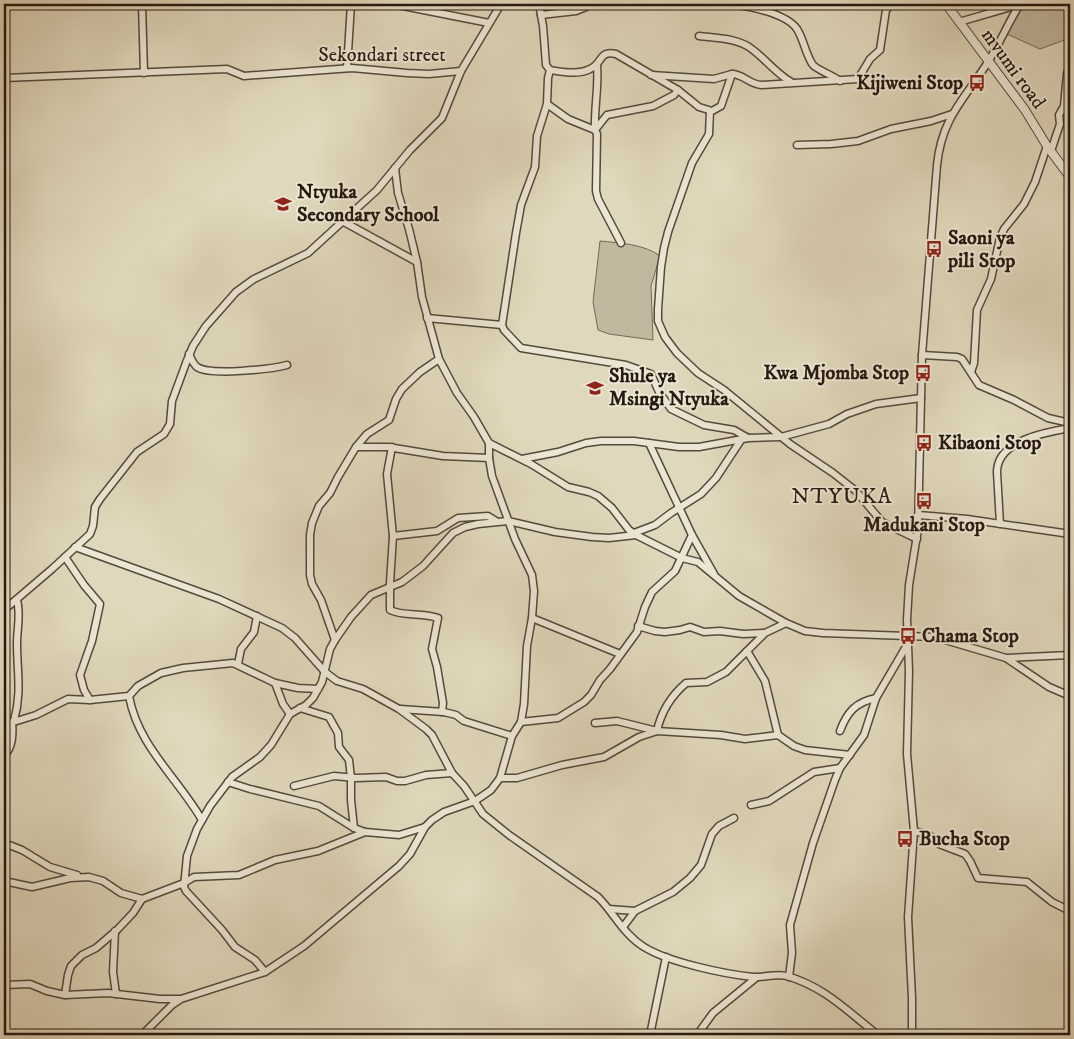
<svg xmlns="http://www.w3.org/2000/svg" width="1074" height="1039" font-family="'IM FELL DW Pica',serif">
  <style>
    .green { fill: #c1b89f; stroke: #746858 }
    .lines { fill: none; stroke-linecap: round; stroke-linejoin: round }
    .minor-casing { stroke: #55493c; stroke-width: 9 }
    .tertiary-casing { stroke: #55493c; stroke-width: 10 }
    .minor { stroke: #ebe6d3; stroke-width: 6 }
    .tertiary { stroke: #ebe6d3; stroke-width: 8 }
    .labels { text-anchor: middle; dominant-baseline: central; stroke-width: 4; stroke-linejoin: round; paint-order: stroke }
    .street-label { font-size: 20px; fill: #271911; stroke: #ebe6d3 }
    .poi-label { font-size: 20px; font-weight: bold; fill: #271911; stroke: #ebe6d3; text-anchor: start }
    .quarter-label { font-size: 22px; letter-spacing: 1px; fill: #271911; stroke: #ebe6d3 }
  </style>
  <rect width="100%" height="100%" fill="#e0d8bc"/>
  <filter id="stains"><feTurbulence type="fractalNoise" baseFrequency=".004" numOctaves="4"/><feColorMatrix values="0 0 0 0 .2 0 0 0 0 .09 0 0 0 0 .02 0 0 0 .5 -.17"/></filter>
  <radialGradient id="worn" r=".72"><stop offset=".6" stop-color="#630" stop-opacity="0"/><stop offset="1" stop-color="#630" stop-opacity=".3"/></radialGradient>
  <g class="green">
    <path d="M1022,4H1070V38L1040,49L1007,34Z"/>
    <path d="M600,241C620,243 644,244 660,256L651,286L653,340L609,334L598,330L593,302Z"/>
  </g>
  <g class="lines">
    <g class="minor-casing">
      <g id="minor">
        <path d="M142,4L144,73"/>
        <path d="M393,4L489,23"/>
        <path d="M539,4L543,26L546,65L550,70C562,72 579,75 590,69C603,64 598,50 616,54L678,90L699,107L712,111L721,106L732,74C743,74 749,84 761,85L858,79L870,59L880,50L886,10L891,4"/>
        <path d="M728,5C746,4 787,14 797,29C804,40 806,56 813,65C816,69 834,76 840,81"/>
        <path d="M541,15L576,11L586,7L587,4"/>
        <path d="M959,22L1018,5"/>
        <path d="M699,36C715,38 735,38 749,47C764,57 774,72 791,82"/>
        <path d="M347,68L351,4"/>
        <path d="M550,70L548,78L547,104L537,136L535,167L521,205L516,233L502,325L504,330L521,348L626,365L651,374L659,392L671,409L704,425L734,430L748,438"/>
        <path d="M651,75L714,79L732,74"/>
        <path d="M4,78L227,69L244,76L352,68L407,73L429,74L461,71"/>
        <path d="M547,104L568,119L595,130L597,134L596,191L598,199L621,243"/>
        <path d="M710,111L709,134L692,163L668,232L664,248L661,267L658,309V321L665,337L677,353L698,373L724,390L790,444L833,473L856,491L882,522L917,539"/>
        <path d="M595,130L607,115L653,106L674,95L678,90"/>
        <path d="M595,130C594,108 599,86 597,65"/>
        <path d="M797,145L831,144L858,141L891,129L931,121L952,114"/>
        <path d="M1051,151L1060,124L1059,115L1064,106L1067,74L1070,63"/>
        <path d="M344,222L417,262"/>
        <path d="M427,318L502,325"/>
        <path d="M189,354C191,358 193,364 197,367C210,376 272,369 287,365"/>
        <path d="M922,355L957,357L962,359L979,385L1014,400L1048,418L1070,423"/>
        <path d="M971,372L974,363L977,310L991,279L1000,238L1004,229L1024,204L1035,182L1047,146"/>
        <path d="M489,443L531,464L568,487L589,492L598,496L612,508L629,530L636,535L682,558L698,562L739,596L786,623L805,631L823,633L935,637L1006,658L1049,687L1070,696"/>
        <path d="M649,443L692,535L714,574"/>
        <path d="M356,447L367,434L389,420L396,399L402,389L420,372L439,359"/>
        <path d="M392,447L387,474L393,536L390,583V610C405,617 422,612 438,618L432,649L437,667L443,703L442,712"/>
        <path d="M522,459L558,452L586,443L601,441H634L679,447H699L748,438L781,437L829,424L847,414L876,404L921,398"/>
        <path d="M918,515L967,519L1070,534"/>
        <path d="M1000,524L997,472C997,440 1047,432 1070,428"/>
        <path d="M634,533L655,525L671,513L701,494L716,478L741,440"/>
        <path d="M393,536L437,531L458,518L488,516L496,521"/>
        <path d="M75,547L219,599L282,628L295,638L325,672L337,681L363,689L399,709L426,729L432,735L452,773L464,786L483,814L509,835L598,897C614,913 624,935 644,947C668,962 724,974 753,977C765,978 775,973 787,976C825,987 848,1012 878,1035"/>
        <path d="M65,557L84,585L100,604L92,641L80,675L84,690L90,700"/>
        <path d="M4,610L52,569L90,534L93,526L95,507L100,499L137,452L164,434L170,424L172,401L186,363L193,346L206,326L236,292L254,279L308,253L377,190L410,150L442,118L461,71L501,4"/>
        <path d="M532,618L620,654"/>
        <path d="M638,626L655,631L665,632L680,630L690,627L704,632L720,631L743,634L764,633"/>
        <path d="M335,640L321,600L312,584L310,575V535L312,523L319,506L330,493L338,477L356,447H388L443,456L489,458"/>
        <path d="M747,651L765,681L778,735"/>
        <path d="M1007,658L1070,655"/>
        <path d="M238,664L241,649L254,632L257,616"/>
        <path d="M275,683L283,704L290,714"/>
        <path d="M129,696C138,746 177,777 202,820"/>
        <path d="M300,708L329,717L338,733L339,747L349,760L351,778V800L354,828"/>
        <path d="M400,709L444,712L456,715L464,721L512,736"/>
        <path d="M14,721C22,692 17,672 17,643C17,628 21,615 17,600"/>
        <path d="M521,722L558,718L584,702L591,695L600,680L610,669L637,632L645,607L652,592L675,571L692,535"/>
        <path d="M595,723L617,721L657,731C661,712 671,696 686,683L707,682L726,672L765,633L786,623"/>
        <path d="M4,725L36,715L68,699L90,700L129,696L138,686L161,673L183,668L233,663L275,683L298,688L318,689"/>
        <path d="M840,731C847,712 856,702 876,698"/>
        <path d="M4,756C13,747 13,734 12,722"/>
        <path d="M500,778H517L562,765L604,757L639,737L657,731L721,735L745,739L778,735L794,746L805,750L850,755"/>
        <path d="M228,782L250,789L319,806L354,828L365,832"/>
        <path d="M294,786L334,776L356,778L386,777L397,781H405L426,775L452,773"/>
        <path d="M751,805L769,801L814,772L840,768"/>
        <path d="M914,831L929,835L939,844L965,854L970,861L978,878L1027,882L1052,902L1070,911"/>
        <path d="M4,843L22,850L50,867L77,875"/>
        <path d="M4,881L32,887L70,878L89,877L103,881L121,893L142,899"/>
        <path d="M609,909L635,911"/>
        <path d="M623,927L635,911L673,892L690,878L701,865L712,834L719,826L734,818"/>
        <path d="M115,931L113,972L116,994"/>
        <path d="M265,972L255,960L235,947L222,930L186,891L184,887L187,856L197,829L210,806L232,777L260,757L271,745L290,714L306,705L313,698L322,682L330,649L335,640L351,617L371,595L402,582L423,566L453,533L465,527L478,524L508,521L555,532L592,537L609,538L636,535"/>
        <path d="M789,977L792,953L790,925L813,843L835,780L840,768L864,735L876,698L907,645"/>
        <path d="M4,985L30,984L47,991L65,995L108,993L160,999H180"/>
        <path d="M65,995L68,975L71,966L82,955L96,948L117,930L133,913L142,899L184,883L194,877L239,875L275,860L318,851L365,832L399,835L425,827"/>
        <path d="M142,1035L172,1005L181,999L265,972L304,946L399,866L410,854L425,827L432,820L444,812L475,801L491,790L500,778L512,736L521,722L524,704L527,646L532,618L534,591L532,575L515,539L492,476L489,458V443L474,417L457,393L439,359L422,297L417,262L409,229L398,193L395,168"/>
        <path d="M650,1035L666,957"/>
        <path d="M697,1035L713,1013L757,977"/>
        <path d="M912,1035V998L908,917L914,831L907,754L909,671L907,620L909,585L918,529L922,355L937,165C942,117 964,100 988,62C1000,43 1008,23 1020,4"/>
        <path d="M1064,1035L1070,1031"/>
      </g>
    </g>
    <g class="tertiary-casing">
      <path id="tertiary" d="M946,4L1025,110L1047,146L1070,177"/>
    </g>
    <use href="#minor" class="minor"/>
    <use href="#tertiary" class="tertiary"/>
  </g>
  <defs>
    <g id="bus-bare" transform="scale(1.35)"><path d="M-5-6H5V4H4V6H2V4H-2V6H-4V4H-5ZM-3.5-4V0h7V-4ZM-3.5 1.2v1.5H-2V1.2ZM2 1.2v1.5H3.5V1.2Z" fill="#8f2418" stroke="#ebe6d3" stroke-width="2.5" paint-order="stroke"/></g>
    <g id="school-bare" transform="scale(1.35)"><path d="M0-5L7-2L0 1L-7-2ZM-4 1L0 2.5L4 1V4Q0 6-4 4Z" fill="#8f2418" stroke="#ebe6d3" stroke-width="2.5" paint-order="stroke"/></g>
  </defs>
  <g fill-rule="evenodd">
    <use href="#bus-bare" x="977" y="83"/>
    <use href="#school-bare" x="283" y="204"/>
    <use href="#bus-bare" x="934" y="249"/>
    <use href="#bus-bare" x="923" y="373"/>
    <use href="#school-bare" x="595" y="388"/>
    <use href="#bus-bare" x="924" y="443"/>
    <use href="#bus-bare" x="924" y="501"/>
    <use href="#bus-bare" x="908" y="636"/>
    <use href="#bus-bare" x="905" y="839"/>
  </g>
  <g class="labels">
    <g class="street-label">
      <text x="382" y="55">Sekondari street</text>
      <text transform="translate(1013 69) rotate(54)">mvumi road</text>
    </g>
    <g class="poi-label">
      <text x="963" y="83" text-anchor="end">Kijiweni Stop</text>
      <text x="297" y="192">Ntyuka<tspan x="297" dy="23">Secondary School</tspan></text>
      <text x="948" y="238">Saoni ya<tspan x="948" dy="23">pili Stop</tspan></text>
      <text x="909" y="373" text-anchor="end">Kwa Mjomba Stop</text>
      <text x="609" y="376">Shule ya<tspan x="609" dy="23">Msingi Ntyuka</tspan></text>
      <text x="938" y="443">Kibaoni Stop</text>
      <text x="924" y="525" text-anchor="middle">Madukani Stop</text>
      <text x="922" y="636">Chama Stop</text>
      <text x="919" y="839">Bucha Stop</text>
    </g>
    <g class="quarter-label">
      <text x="842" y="496">NTYUKA</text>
    </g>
  </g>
  <rect width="1074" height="1039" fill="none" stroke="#e0d8bc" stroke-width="20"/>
  <rect x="5" y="5" width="1064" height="1029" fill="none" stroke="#271911" stroke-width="2.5"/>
  <rect x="10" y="10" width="1054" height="1019" fill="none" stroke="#271911"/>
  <rect width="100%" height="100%" filter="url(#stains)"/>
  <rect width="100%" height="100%" fill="url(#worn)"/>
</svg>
